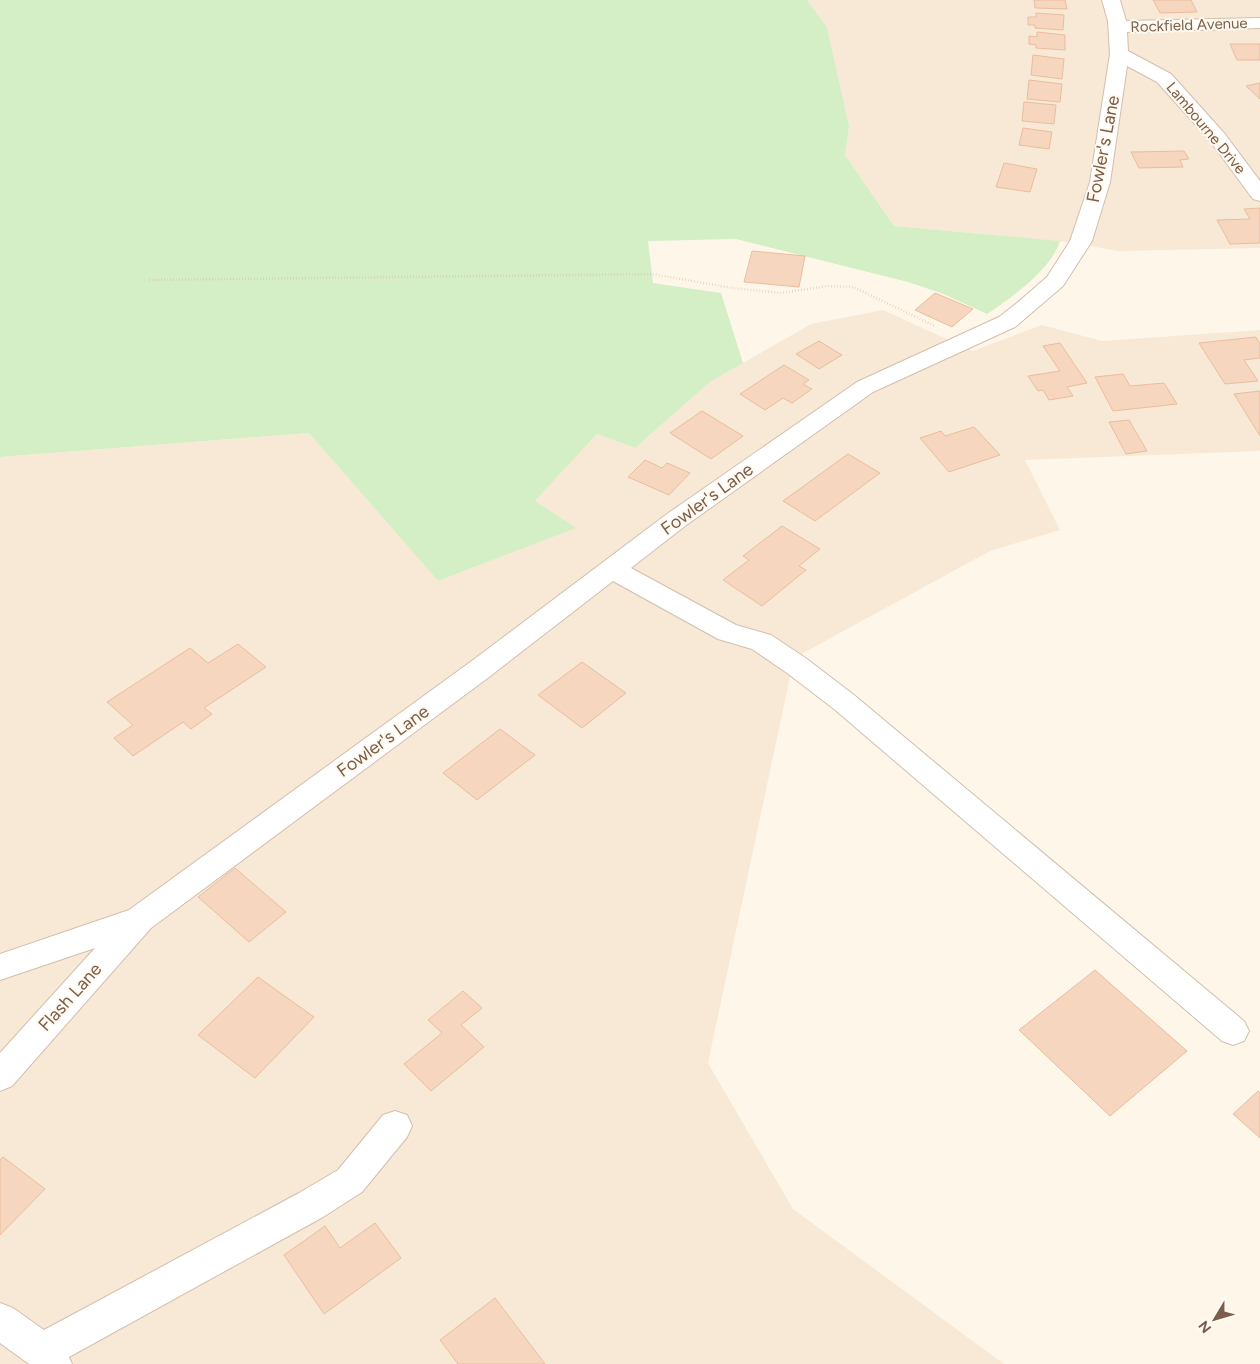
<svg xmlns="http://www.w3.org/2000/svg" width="1260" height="1364" font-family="Figtree,sans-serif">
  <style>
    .residential { fill: #f7e9d6 }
    .green { fill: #d4eec5 }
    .building { fill: #f6d6be; stroke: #eabd9d }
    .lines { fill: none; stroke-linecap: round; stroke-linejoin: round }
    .minor-casing { stroke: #d2bfad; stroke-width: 2 }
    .path { stroke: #dcbaa0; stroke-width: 2.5; stroke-dasharray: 0.5 2.5; stroke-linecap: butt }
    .minor { fill: #fff; fill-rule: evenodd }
    .labels { text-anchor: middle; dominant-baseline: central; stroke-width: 4; stroke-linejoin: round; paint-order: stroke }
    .far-street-label { font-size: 15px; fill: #7c5d49; stroke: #fffaf1 }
    .street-label { font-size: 18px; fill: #7c5d49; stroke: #fffaf1 }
  </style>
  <rect width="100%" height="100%" fill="#fef7e9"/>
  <g class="residential">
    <path d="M807,0H1260V248L1118,251L1068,242L894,226L845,155L849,126L827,27Z"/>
    <path d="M883,310L973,351L1042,325L1102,341L1260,330V451L1025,460L1060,530L990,551L794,658L708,1063L793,1209L1004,1364H0V457L309,433L438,581L575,528L535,501L597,434L635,448L710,382L743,363L811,324Z"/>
  </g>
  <path class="green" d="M0,0H807L827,27L849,126L845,155L894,226L1060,241C1051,270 1012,297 987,314L941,293L908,282L736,239L648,241L653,283L721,293L743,363L710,382L635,448L597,434L535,501L576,528L438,581L309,433L0,457Z"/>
  <g class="building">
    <path d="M1034,0H1065L1067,9L1035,8Z"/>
    <path d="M1153,0H1191L1197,12L1160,13Z"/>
    <path d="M1036,13L1064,15L1063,30L1035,28V25H1028V17H1036Z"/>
    <path d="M1037,32L1065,35V50L1036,48V45L1029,44V36L1037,37Z"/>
    <path d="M1230,44H1260V60H1237Z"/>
    <path d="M1033,55L1064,59L1062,79L1031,75Z"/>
    <path d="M1029,80L1062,84L1060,102L1027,99Z"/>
    <path d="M1260,83V99L1246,86Z"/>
    <path d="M1024,102L1056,105L1054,124L1022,121Z"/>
    <path d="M1023,128L1052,132L1049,149L1019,145Z"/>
    <path d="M1184,151L1189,159L1180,160L1183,167L1139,168L1131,152Z"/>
    <path d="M1004,163L1037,169L1030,192L996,187Z"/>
    <path d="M1260,208V243L1230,244L1217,220L1250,219L1244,209Z"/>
    <path d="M752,251L805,256L799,287L744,282Z"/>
    <path d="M935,293L973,309L952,327L915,310Z"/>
    <path d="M1256,337L1260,344V358L1244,360L1258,381L1225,384L1199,343Z"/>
    <path d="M819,341L842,355L819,369L796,354Z"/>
    <path d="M1060,343L1087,383L1067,387L1073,396L1049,400L1043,390L1038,391L1028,376L1060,371L1043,346Z"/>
    <path d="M784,365L809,380L803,384L812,389L792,403L783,398L765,410L740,394Z"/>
    <path d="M1123,374L1130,386L1164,383L1177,404L1113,411L1095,377Z"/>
    <path d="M1260,391V436L1234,394Z"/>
    <path d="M702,411L743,436L711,459L670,433Z"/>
    <path d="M1129,420L1147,451L1126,454L1109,422Z"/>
    <path d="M974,427L1000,455L949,472L920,438L941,431L945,436Z"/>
    <path d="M848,454L880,473L815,521L783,501Z"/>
    <path d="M645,460L662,468L667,463L690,473L669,495L628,477Z"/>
    <path d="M782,526L820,549L799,566L806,570L762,606L723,580L749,560L743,556Z"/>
    <path d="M238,644L266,667L204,708L212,714L191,729L183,722L133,756L114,738L133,725L107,702L190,648L208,663Z"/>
    <path d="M582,662L626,693L582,728L538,695Z"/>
    <path d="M500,729L535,755L477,800L443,773Z"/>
    <path d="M235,868L286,912L249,942L198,897Z"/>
    <path d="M1095,970L1187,1051L1110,1116L1019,1030Z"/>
    <path d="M258,977L314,1017L255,1078L198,1035Z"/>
    <path d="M463,991L482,1008L461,1025L484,1047L431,1091L404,1064L442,1033L428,1020Z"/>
    <path d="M1258,1091L1260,1093V1138L1233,1114Z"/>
    <path d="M3,1157L45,1189L0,1235V1160Z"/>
    <path d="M375,1223L401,1258L324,1314L284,1255L325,1226L340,1248Z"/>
    <path d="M495,1298L545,1364H458L440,1340Z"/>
  </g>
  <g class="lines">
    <g class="minor-casing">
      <g id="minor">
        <path d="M1102,0H1120L1126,21L1260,18V28L1127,32L1128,51L1171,74L1224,133L1260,181V201L1253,199L1210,141L1157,82L1127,66L1110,182L1092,241L1063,286L1015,327L873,392L685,526L631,568L736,625L771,635L807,659L854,695L1244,1021L1249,1031L1244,1041L1233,1045L1222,1041L834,709L787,673L752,649L718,639L613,581L489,677L151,928L12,1086L0,1091V1053L95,948L0,980V954L129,910L469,663L667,514L857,382L999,317L1017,303L1047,277L1070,241L1090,182L1110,54L1108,21Z"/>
        <path d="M395,1111L407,1115L412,1126L407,1137L362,1192L323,1217L69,1357L72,1364H29L0,1343V1303L13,1308L44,1330L299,1193L338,1170L383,1115Z"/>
      </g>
    </g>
    <path class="path" d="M149,280L652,274L732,288L781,293L827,286L853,287L935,326"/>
    <use href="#minor" class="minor"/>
  </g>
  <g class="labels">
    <g class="far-street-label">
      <text transform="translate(1189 25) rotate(-2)">Rockfield Avenue</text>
      <text transform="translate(1206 128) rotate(50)">Lambourne Drive</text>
    </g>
    <g class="street-label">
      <text transform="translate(1103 149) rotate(-79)">Fowler's Lane</text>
      <text transform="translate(707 499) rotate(-36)">Fowler's Lane</text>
      <text transform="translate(383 741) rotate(-36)">Fowler's Lane</text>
      <text transform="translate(70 997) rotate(-48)">Flash Lane</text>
    </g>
  </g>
  <g transform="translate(1215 1319) rotate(232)" stroke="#fffaf1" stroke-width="4" paint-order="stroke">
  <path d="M0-4L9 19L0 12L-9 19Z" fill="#7c5d49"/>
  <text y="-8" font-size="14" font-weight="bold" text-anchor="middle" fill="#7c5d49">N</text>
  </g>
</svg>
